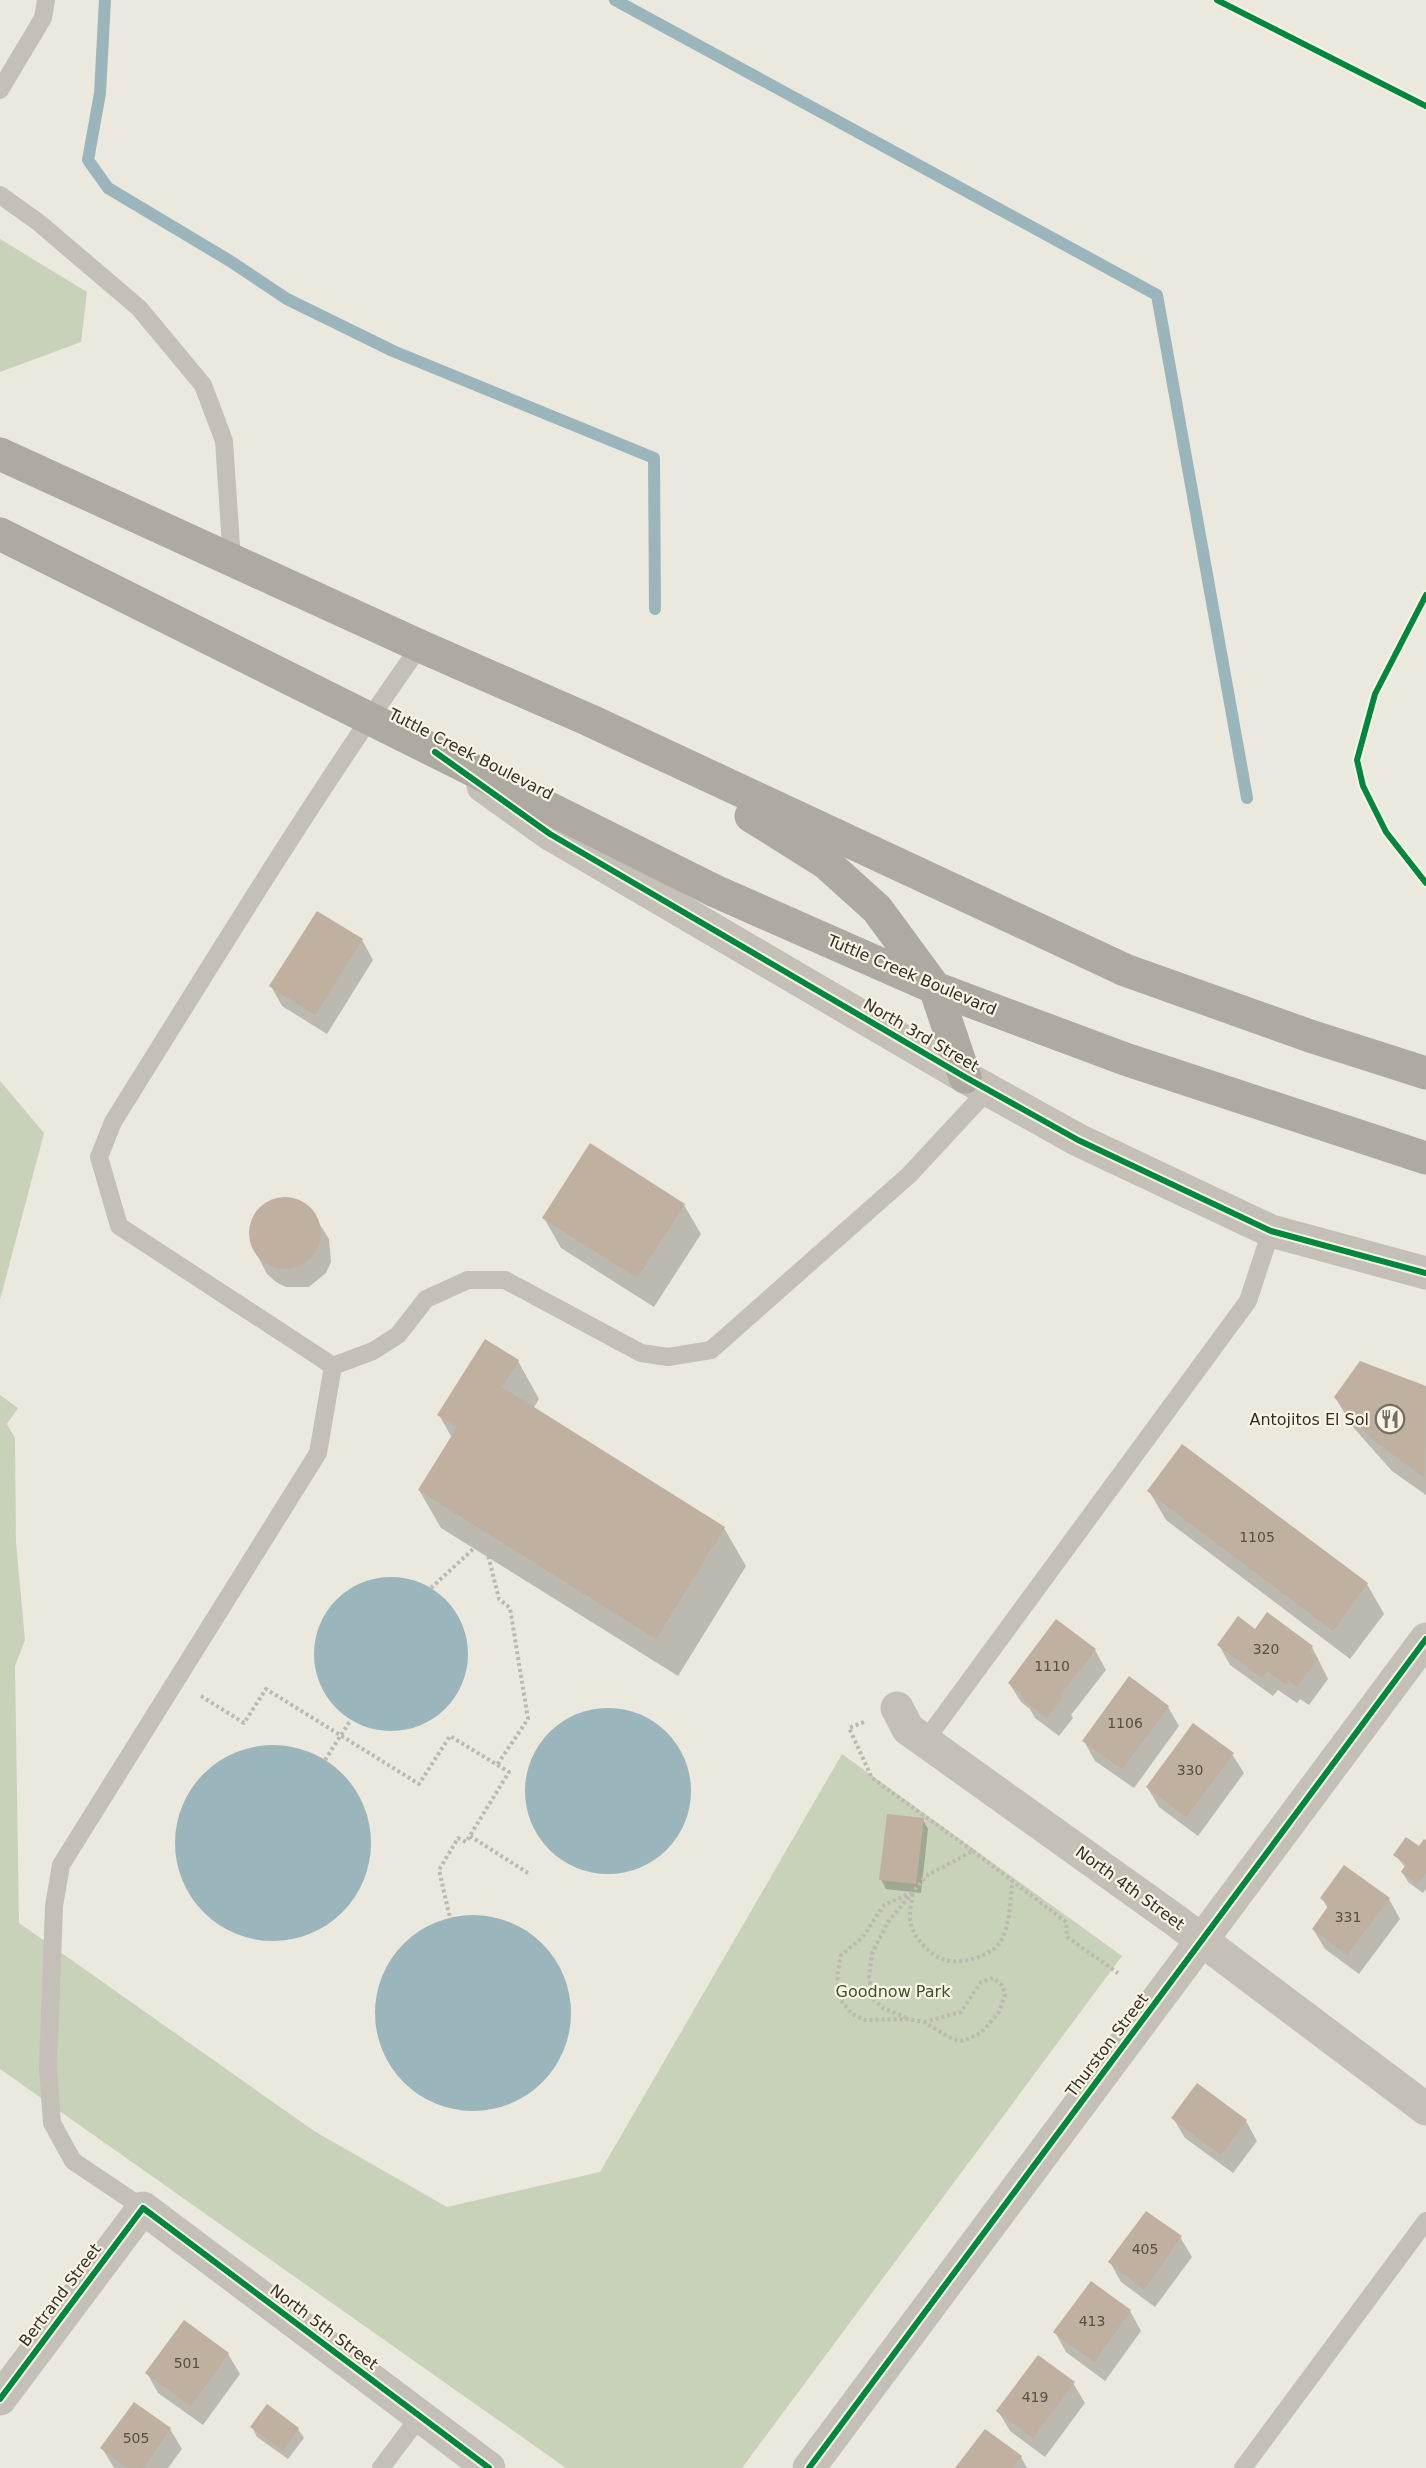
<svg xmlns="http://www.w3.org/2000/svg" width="1426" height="2468" font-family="'DejaVu Sans',sans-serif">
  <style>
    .green { fill: #c7d2b8 }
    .water { fill: #9ab6bc }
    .shadow { fill: #0003 }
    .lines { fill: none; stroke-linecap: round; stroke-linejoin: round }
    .stream { stroke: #9ab6bc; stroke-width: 12 }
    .building { fill: #bfb0a0 }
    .path { stroke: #bdb9b0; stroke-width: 4; stroke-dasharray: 3 3; stroke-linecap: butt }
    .service { stroke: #c4c0b7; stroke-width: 18 }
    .minor { stroke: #c4c0b7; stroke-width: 33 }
    .trunk { stroke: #aeaaa2; stroke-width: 33 }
    .cycleway-casing { stroke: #f9f4e4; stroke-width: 10 }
    .cycleway { stroke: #00873e; stroke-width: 6 }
    .labels { text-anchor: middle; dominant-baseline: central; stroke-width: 4.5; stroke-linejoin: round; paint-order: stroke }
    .number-label { font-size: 14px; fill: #574e44 }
    .street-label { font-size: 16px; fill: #342e26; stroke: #f9f4e4 }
    .poi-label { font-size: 16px; fill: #342e26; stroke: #f9f4e4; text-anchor: end }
    .park-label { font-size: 16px; fill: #3a532a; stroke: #f9f4e4 }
  </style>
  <rect width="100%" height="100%" fill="#ebe8de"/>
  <g class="green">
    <path d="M0,239L87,292L81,342L0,372Z"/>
    <path d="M0,1081L44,1133L0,1300Z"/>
    <path d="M0,1395L18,1408L7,1424L15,1438L16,1543L25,1640L15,1666L19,1923L314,2131L447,2207L600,2172L842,1754L1122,1956L742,2468H566L0,2069Z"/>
  </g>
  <g class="water">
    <circle cx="391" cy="1654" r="77"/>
    <circle cx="608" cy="1791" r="83"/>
    <circle cx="273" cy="1843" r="98"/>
    <circle cx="473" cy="2013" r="98"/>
  </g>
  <g class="shadow">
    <path d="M362,940L373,960L327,1034L282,1006L271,986Z"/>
    <path d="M290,1198L310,1209L329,1239L331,1262L326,1273L309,1287H286L276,1282L267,1274L256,1253L250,1231L253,1220L259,1210L268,1203L278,1199Z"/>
    <path d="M684,1205L701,1234L654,1307L561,1248L544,1218Z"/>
    <path d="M518,1361L539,1399L533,1409L724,1528L746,1566L678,1676L441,1528L419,1490L452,1438L439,1415Z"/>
    <path d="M1361,1362L1426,1388V1495L1392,1471L1352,1426L1335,1397Z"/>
    <path d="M1182,1446L1367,1584L1384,1614L1350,1659L1166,1520L1149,1491Z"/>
    <path d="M1255,1631L1312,1647L1328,1679L1309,1705L1300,1699L1297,1703L1278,1690L1273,1696L1230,1665L1219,1645Z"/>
    <path d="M1095,1650L1106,1670L1071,1715L1073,1718L1059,1736L1035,1718L1030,1709L1021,1702L1009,1683Z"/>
    <path d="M1168,1707L1179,1726L1134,1788L1095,1761L1084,1741Z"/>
    <path d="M1232,1754L1244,1773L1198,1836L1159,1807L1147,1787Z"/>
    <path d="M923,1820L928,1829L921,1893L886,1889L881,1879Z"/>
    <path d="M1426,1842V1889L1423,1893L1408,1882L1402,1872L1406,1868L1395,1855L1420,1848Z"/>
    <path d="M1322,1898L1389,1899L1400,1919L1359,1974L1325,1949L1313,1929L1328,1909Z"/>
    <path d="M1173,2118L1246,2121L1257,2141L1233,2173L1185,2138Z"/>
    <path d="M1180,2237L1192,2257L1155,2307L1121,2282L1110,2262Z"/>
    <path d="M1130,2311L1141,2331L1105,2381L1066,2352L1055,2332Z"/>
    <path d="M228,2354L240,2374L203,2425L158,2393L147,2373Z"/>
    <path d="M1073,2383L1085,2403L1045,2457L1010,2431L998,2411Z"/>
    <path d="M135,2404L170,2429L182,2449L168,2468H114L102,2448Z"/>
    <path d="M252,2427L298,2429L304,2438L288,2459L257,2437Z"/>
    <path d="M1021,2457L1027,2468H957Z"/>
  </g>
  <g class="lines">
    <g class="stream">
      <path d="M105,0L100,93L88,160L108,188L230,261L287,299L393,351L654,458L655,609"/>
      <path d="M615,0L1157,295L1247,798"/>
    </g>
  </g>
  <g class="building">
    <path d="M317,911L363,939L315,1015L269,986Z"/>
    <path d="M590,1143L685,1204L637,1278L542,1218Z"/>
    <circle cx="285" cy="1233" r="36"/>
    <path d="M485,1339L519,1360L502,1387L725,1527L656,1639L418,1490L457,1427L437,1415Z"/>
    <path d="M1360,1361L1426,1386L1425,1478L1374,1441L1334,1397Z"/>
    <path d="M1182,1444L1368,1583L1333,1631L1147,1491Z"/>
    <path d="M1267,1612L1313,1646L1309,1652L1318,1658L1297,1687L1289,1680L1286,1685L1267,1671L1262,1678L1217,1645L1238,1616L1255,1629Z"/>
    <path d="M1056,1619L1096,1649L1060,1695L1063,1697L1047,1718L1021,1698L1023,1695L1008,1683Z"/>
    <path d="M1129,1676L1169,1706L1122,1769L1082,1741Z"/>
    <path d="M1193,1723L1234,1753L1186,1817L1146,1787Z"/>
    <path d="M887,1814L924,1818L916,1884L879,1880Z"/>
    <path d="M1406,1837L1419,1846L1424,1839L1426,1840V1873L1417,1884L1401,1872L1406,1864L1393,1855Z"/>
    <path d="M1344,1865L1390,1898L1347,1955L1312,1929L1329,1905L1320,1898Z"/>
    <path d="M1197,2083L1247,2120L1221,2155L1171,2118Z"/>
    <path d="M1146,2211L1182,2236L1144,2289L1108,2262Z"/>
    <path d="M1091,2281L1131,2310L1094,2362L1053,2332Z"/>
    <path d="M184,2320L229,2353L191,2406L145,2373Z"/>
    <path d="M1038,2355L1075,2382L1033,2438L996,2411Z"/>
    <path d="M134,2402L171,2428L143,2468H128L100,2448Z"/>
    <path d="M267,2404L299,2428L283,2451L250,2427Z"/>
    <path d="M985,2429L1022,2456L1013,2468H955Z"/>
  </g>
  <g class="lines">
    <g class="path">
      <path d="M431,1588L484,1539L499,1599L510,1608L528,1719L497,1765"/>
      <path d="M201,1696L244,1723L266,1689L419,1784L450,1736L509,1772L466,1842L458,1838L439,1870L450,1918"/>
      <path d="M864,1722L849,1728L872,1778L973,1851L926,1876L888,1922L872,1953L869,1978L873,1999L883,2008L907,2018"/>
      <path d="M325,1760L350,1721"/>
      <path d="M470,1836L528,1873"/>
      <path d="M973,1851L1066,1922L1067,1937L1118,1973"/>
      <path d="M924,2022L961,2012L981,1982L993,1978L1002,1985L1005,1995L999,2012L981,2033L963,2041L952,2039L924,2022L908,2019L865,2020L852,2014L840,1999L837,1976L841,1955L862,1938L884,1905L913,1892C912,1901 908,1915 911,1924C914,1938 931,1956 945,1960C962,1965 994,1956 1002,1939C1010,1922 1011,1899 1012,1880"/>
    </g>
    <g class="service">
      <path d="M0,90L43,18L46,0"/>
      <path d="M0,195L38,222L139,308L203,385L224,441L232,560"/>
      <path d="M333,1366L119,1226L99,1157L113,1122C213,962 311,800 420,646"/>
      <path d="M925,1741L1248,1301L1271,1231"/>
      <path d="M143,2208L73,2161L52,2123L48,2068L54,1906L61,1865L318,1453L333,1366L373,1351L398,1335L426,1299L468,1280H505L641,1353L668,1357L711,1350L909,1175L988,1090"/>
      <path d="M381,2468L420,2416"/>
      <path d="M1243,2468L1426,2221"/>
    </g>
    <g class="minor">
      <path d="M483,786L550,834L965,1077L1078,1140L1271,1231L1426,1273"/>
      <path d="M897,1708L908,1729L1175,1920L1426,2109"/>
      <path d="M0,2399L143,2208L489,2468"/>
      <path d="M809,2468L1426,1639"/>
    </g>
    <g class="trunk">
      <path d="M0,454L420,646L589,720L1125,970L1310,1036L1426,1073"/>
      <path d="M0,534L715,891L935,988L1125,1059L1426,1158"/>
      <path d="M751,816L826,863L877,909L935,988L965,1077"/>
    </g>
    <g class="cycleway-casing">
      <g id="cycleway">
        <path d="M1217,0L1426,106"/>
        <path d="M1426,595L1375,694L1357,760L1363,786L1386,832L1426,883"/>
        <path d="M435,752L550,834L965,1077L1078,1140L1271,1231L1426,1273"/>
        <path d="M0,2399L143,2208L489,2468"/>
        <path d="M809,2468L1426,1639"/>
      </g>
    </g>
    <use href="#cycleway" class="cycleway"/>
  </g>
  <defs>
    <g id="restaurant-ring" transform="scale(1.5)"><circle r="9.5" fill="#f9f4e4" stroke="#746f66" stroke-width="1.5"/><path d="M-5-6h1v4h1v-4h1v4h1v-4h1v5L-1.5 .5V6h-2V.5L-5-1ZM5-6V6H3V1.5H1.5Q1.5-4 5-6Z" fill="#746f66"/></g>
  </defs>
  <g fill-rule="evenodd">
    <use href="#restaurant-ring" x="1390" y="1419"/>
  </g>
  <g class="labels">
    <g class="number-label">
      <text x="1257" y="1537">1105</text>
      <text x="1266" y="1649">320</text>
      <text x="1052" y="1666">1110</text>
      <text x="1125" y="1723">1106</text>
      <text x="1190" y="1770">330</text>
      <text x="1348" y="1917">331</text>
      <text x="1145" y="2249">405</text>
      <text x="1092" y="2321">413</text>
      <text x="187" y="2363">501</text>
      <text x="1035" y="2397">419</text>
      <text x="136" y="2438">505</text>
    </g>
    <g class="street-label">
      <text transform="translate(471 754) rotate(27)">Tuttle Creek Boulevard</text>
      <text transform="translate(912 975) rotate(23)">Tuttle Creek Boulevard</text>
      <text transform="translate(921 1035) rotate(30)">North 3rd Street</text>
      <text transform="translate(1130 1888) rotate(36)">North 4th Street</text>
      <text transform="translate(1107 2045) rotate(-53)">Thurston Street</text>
      <text transform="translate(60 2295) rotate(-53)">Bertrand Street</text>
      <text transform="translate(324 2327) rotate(37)">North 5th Street</text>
    </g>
    <g class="poi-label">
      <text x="1369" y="1419">Antojitos El Sol</text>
    </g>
    <g class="park-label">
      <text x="893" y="1991">Goodnow Park</text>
    </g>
  </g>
</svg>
